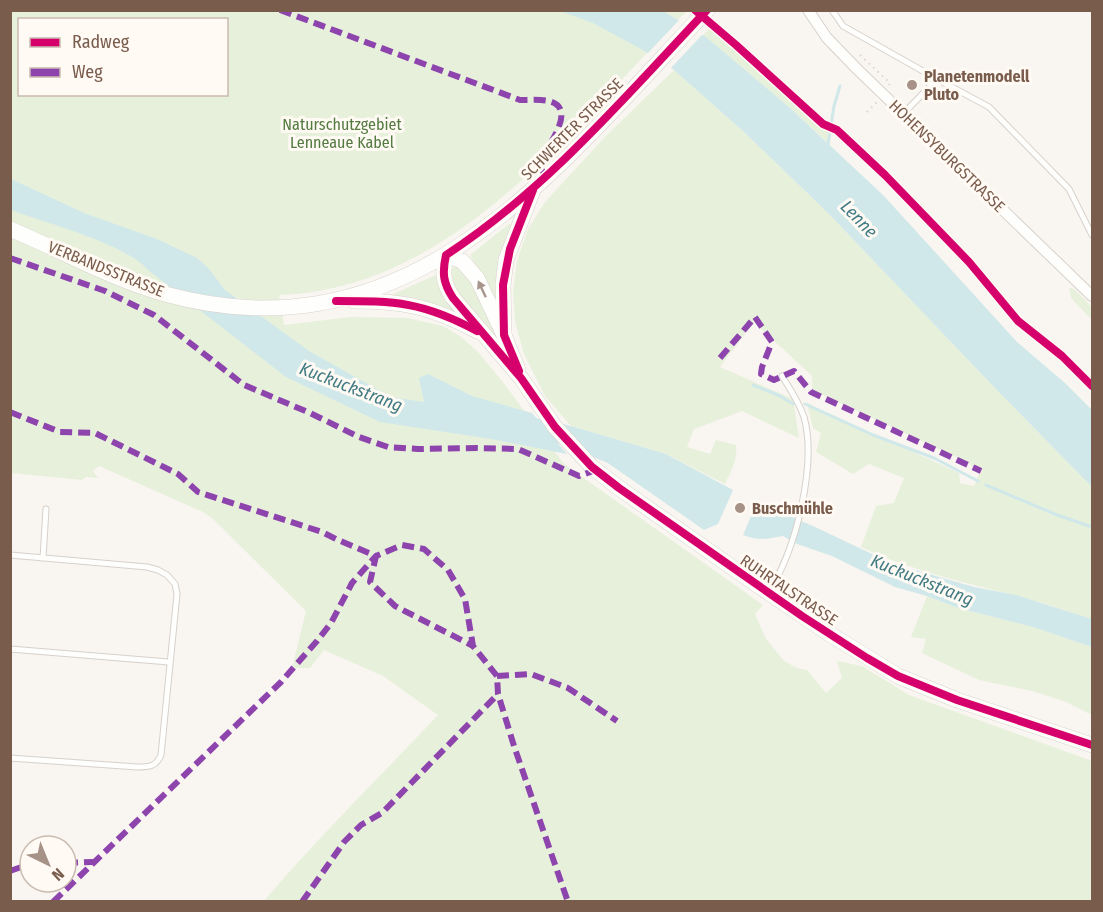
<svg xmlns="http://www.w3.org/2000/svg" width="1103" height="912" font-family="'Fira Sans Condensed',sans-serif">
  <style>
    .green { fill: #e7f0db; fill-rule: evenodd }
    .water { fill: #d0e8ea }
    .pier { fill: #f9f5f0 }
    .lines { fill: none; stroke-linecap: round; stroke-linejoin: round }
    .stream { stroke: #d0e8ea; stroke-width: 3 }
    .river { stroke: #d0e8ea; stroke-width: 20 }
    .service-casing { stroke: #d7d1cb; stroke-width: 7 }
    .minor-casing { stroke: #d7d1cb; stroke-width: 12 }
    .secondary-casing { stroke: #d9d2cb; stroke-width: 16 }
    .path { stroke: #dcd5d0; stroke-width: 2; stroke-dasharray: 1.5 4.5; stroke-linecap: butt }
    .service { stroke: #fefefd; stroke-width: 5 }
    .minor { stroke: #fefefd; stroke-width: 10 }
    .secondary { stroke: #fefefd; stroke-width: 15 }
    .quiet { stroke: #8e44ad; stroke-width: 6; stroke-dasharray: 12 6; stroke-linecap: butt }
    .cycleway-casing { stroke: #fffaf3; stroke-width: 11 }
    .cycleway { stroke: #d6006c; stroke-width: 8 }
    .oneway { fill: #a8958b }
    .poi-dot { fill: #a69286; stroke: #fffaf3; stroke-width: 2 }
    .labels { text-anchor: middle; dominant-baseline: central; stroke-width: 6; stroke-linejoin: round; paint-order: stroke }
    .poi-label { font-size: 16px; font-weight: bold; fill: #7a5c4d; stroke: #fffaf3; text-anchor: start }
    .park-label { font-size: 16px; fill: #537a41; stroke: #fffaf3 }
    .street-label { font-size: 16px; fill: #7a5c4d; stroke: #fffaf3 }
    .water-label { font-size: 18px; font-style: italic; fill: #437c86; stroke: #fffaf3 }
  </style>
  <rect width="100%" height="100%" fill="#f9f5f0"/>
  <g class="green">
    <path d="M10,11H687L678,20L671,16L640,48L647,53C547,158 436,290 279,295L284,325L351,317L407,318L443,326L460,336L477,351L502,381L564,464L763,605L755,614L766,639L784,661L797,668L807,670L826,693L842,678L837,661L862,666L909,695L1092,761V901H264C319,836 380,777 438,715L383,676L324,650L310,668H292L306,611L212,518L203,512L99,466L93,471L98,478L86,477L82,480L11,473ZM20,20H226V94H20Z"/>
    <path d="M711,27L808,112L822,127L830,131L828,143L790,108L703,35Z"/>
    <path d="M674,70L744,132L829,214L993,386L1092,487V619C1066,611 1040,601 1014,595C962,582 910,570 861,547L876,506L894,503L904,478L869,464L853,474L816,452L821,433L813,428L807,403L959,473L960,483L974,486L979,474L969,463L812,390V376L754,322L720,367L793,399L799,438L742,411L694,429L687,447L710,454L716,440L736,445C738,459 731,471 725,484L666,454L571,426L545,396L524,354L515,322L513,292L517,261L528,229L545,202L604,138Z"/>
    <path d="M509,224L513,225L498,306L470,255Z"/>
    <path d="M455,266L464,268L498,337L497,338L460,300L448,272Z"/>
    <path d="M436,275L460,315L390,295L393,294Z"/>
    <path d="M1069,288L1074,289L1092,307V320L1071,298Z"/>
    <path d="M927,596L958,608L1033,627L1092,647V715L1064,701L1032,691L979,680L922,653L926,639L911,637Z"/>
  </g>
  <g class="water">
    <path d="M560,11H663L706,37L790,108L884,196L1017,342L1065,383L1092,410V487L993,386L829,214L744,132L674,70L641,49L593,23Z"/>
    <path d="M11,179L84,213L157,239L197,258L209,269L225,290L309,351L391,397L424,402L419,378L428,374L472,396L532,413L567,454L491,439L380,422L286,377L148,270C126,244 46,223 11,210Z"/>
    <path d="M571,426L666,454L733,490L718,524L704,530L605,461Z"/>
    <path d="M757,502L815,527L891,563L974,587L1016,595L1092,619V647L1033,627L958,608L927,596L895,587L832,556L797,544L783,536C767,539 758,541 743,535Z"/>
  </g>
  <path class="pier" d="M681,18L704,33L669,70L646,55Z"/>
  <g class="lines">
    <g class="stream">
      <path d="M828,145L834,106L840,86"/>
      <path d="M753,385L780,396L793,404"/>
      <path d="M805,404L873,435L934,458L978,481"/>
      <path d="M986,485L1057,515L1092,527"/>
    </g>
    <path class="river" d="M521,425L566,435L610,453"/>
    <g class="service-casing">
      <g id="service">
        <path d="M832,10L843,26L937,79L904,113"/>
        <path d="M937,79L989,107L1069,189L1092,235"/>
        <path d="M10,555L147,567L158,570L167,575L175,584L177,594L161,755C156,767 149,767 137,767L10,758"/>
        <path d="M43,558L46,509"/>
        <path d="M769,591C796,552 817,463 804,417C799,402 790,389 782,376"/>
        <path d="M10,649L169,662"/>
      </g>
    </g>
    <g class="minor-casing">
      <path id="minor" d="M808,10L827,38L857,69L1092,296"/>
    </g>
    <g class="secondary-casing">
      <g id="secondary">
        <path d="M10,229C62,251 112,279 165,294C413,362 556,169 707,10"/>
        <path d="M446,255C442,273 443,283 453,298L521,378L555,427L592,467L619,488L753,582L828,633L898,676L957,700L1092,745"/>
        <path d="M446,255L462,261L477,278L504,335L518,370"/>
        <path d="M354,301C405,301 432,307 477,331"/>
        <path d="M504,335L503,285L506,260L533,190"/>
      </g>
    </g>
    <g class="path">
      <path d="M860,55L890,83L889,85"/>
      <path d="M867,112L877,102"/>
    </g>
    <use href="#service" class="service"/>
    <use href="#minor" class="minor"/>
    <use href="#secondary" class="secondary"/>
    <g class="quiet">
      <path d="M280,10L520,100C529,100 540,99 549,101C580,109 544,150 538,165L546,176"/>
      <path d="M10,258L105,291L154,315L244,385L310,413L359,437L388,447L418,449L477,448L518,449L579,476L596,470"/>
      <path d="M720,358L755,317L772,342L762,367L761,374L774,380L794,371L811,392L981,471"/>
      <path d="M10,412L60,432L95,433L178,474L198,492L322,532L338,540L376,556L370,582L395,606L473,646"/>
      <path d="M497,676L531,674L568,688L617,721"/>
      <path d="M66,863L93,862"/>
      <path d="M10,871L30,864"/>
      <path d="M53,902L281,682L317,641L331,623L352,583L376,556L402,545L424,549L448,570L465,599L473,646L497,676L498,694L514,746L568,902"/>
      <path d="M302,902L344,842L361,825L382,813L498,694"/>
    </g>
    <g class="cycleway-casing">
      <g id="cycleway">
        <path d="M695,10L736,45L823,124L837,130L885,175L969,262L1018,321L1062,356L1092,386"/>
        <path d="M707,10C625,97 546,190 446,255C442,273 443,283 453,298L521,378L555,427L592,467L619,488L802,616L867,658L898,676L957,700L1092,745"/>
        <path d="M336,301C396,301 423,302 477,331"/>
        <path d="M519,371L504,335L503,285L510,249L533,190"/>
      </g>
    </g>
    <use href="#cycleway" class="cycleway"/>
  </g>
  <defs><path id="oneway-solid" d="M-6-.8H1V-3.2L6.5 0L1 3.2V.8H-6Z" transform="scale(1.5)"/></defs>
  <use class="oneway" href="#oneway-solid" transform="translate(482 289) rotate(-115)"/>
  <g class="poi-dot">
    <circle cx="912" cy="85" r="6"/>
    <circle cx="740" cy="508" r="6"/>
  </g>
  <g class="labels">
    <g class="poi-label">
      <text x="924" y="76">Planetenmodell<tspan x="924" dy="18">Pluto</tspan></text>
      <text x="752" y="508">Buschmühle</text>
    </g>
    <g class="park-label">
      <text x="342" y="124">Naturschutzgebiet<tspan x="342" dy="18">Lenneaue Kabel</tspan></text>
    </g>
    <g class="street-label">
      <text transform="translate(572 129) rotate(-45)">SCHWERTER STRASSE</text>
      <text transform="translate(947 156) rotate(44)">HOHENSYBURGSTRASSE</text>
      <text transform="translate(106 269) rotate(22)">VERBANDSSTRASSE</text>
      <text transform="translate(789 590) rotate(34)">RUHRTALSTRASSE</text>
    </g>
    <g class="water-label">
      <text transform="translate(859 219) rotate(46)">Lenne</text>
      <text transform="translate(351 387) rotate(21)">Kuckuckstrang</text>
      <text transform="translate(922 580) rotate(22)">Kuckuckstrang</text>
    </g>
  </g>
  <rect width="1103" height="912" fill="none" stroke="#7a5c4d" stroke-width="24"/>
  <rect x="18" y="18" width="210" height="78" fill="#fffaf3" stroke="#cabbb1" stroke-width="1.5"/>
  <rect x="30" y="38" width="30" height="9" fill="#d6006c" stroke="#cabbb1" stroke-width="1.5"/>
  <text x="72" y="48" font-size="18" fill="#7a5c4d">Radweg</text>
  <rect x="30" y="68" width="30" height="9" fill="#8e44ad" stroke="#cabbb1" stroke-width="1.5"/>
  <text x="72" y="78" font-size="18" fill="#7a5c4d">Weg</text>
  <g transform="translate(48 864) rotate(137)"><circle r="28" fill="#fffaf3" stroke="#cabbb1" stroke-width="1.5"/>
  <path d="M0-4.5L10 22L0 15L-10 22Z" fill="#a69286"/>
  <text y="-9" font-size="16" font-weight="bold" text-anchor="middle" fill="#7a5c4d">N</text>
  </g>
</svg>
